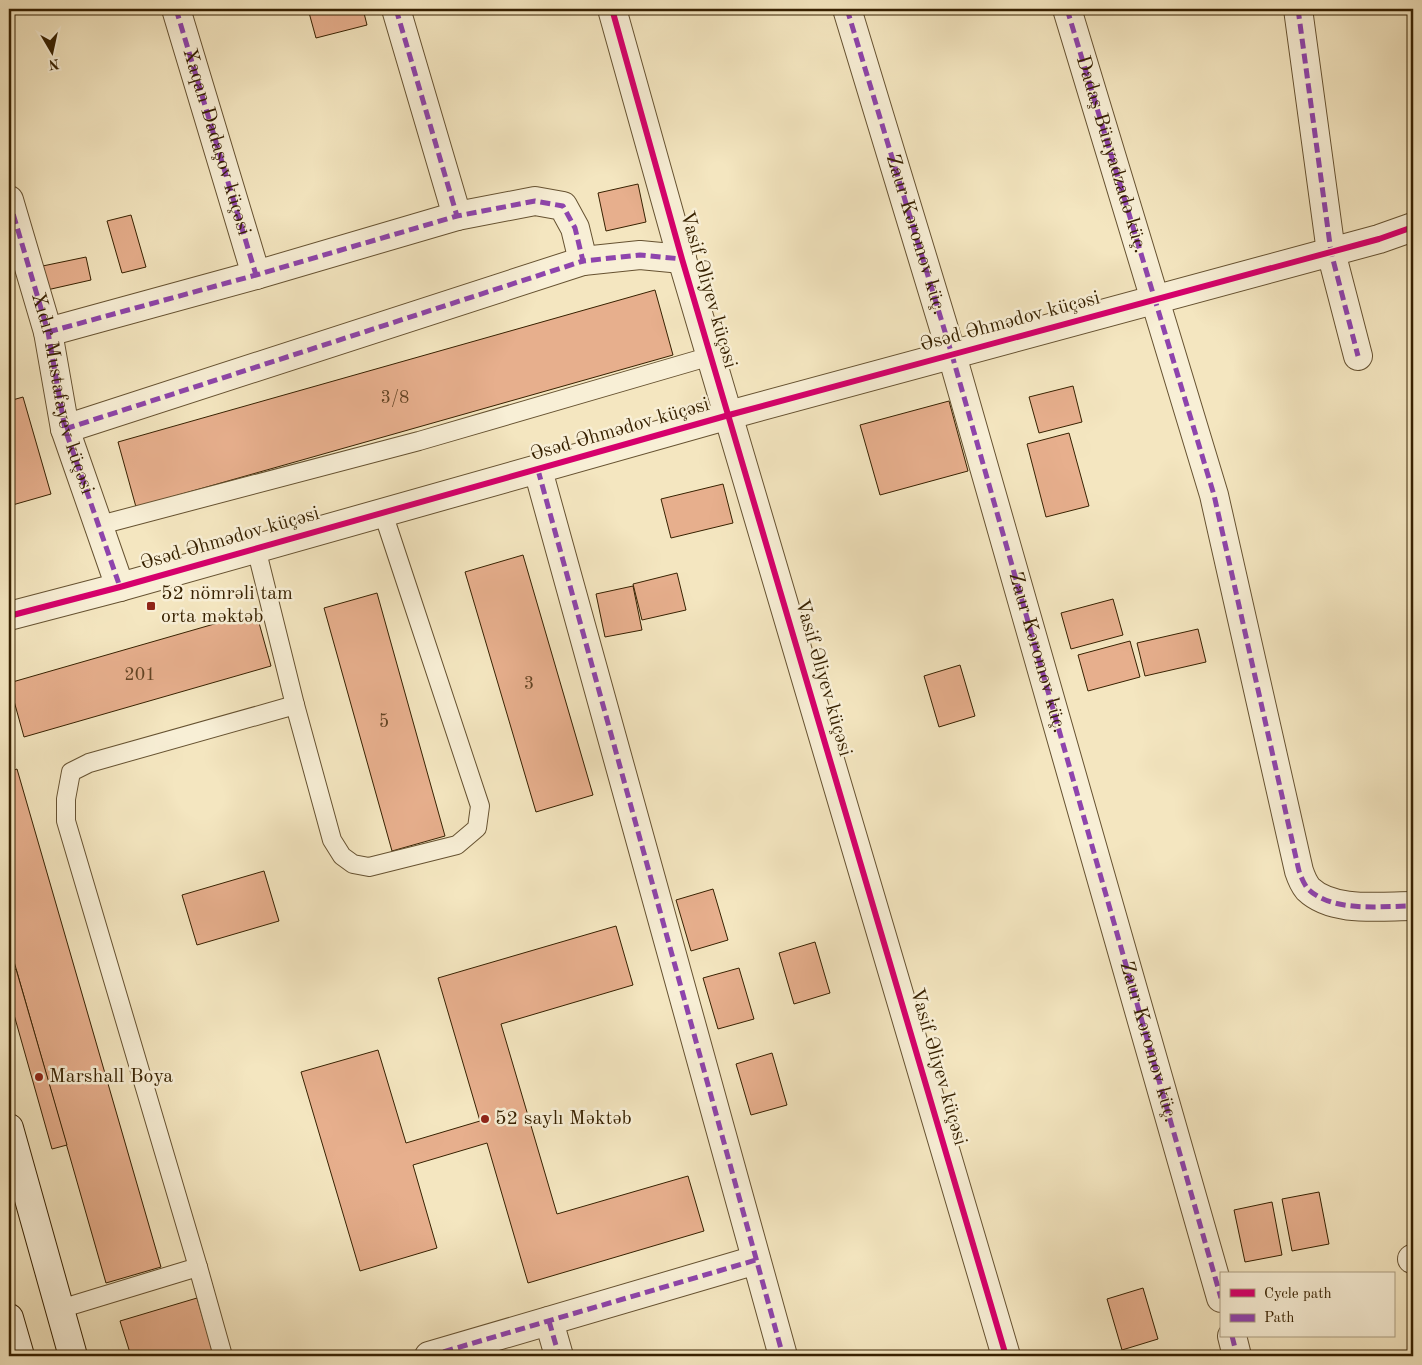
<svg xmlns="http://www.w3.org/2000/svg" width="1422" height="1365" font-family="'Old Standard TT',serif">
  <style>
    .building { fill: #e7af8d; stroke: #372101 }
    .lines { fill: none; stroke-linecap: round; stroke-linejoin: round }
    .service-casing { stroke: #665231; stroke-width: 20 }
    .minor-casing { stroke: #665231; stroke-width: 30 }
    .tertiary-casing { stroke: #665231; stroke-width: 30 }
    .secondary-casing { stroke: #372101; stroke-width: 30 }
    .service { stroke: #f8efd6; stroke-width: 18 }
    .minor { stroke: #f8efd6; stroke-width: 28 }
    .tertiary { stroke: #f8efd6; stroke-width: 28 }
    .secondary { stroke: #f8efd6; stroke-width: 28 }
    .quiet { stroke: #8e44ad; stroke-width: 5; stroke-dasharray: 10 5; stroke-linecap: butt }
    .cycleway-casing { stroke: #f8efd6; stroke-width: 9 }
    .cycleway { stroke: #d6006c; stroke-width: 6 }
    .poi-dot { fill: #8f2418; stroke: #f8efd6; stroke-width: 2 }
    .labels { text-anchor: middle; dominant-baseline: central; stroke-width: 5; stroke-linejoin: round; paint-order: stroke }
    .number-label { font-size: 18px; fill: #634424 }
    .street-label { font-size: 20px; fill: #372101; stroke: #f8efd6 }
    .poi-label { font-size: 20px; fill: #372101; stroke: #f8efd6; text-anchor: start }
  </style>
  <rect width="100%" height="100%" fill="#f4e6c0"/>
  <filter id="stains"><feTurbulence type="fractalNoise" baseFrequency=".004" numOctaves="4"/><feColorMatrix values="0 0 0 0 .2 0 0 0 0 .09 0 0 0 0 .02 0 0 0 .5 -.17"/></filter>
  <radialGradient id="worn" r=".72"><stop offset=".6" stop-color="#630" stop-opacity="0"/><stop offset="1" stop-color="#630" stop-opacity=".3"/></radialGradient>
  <g class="building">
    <path d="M308,9H363L367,25L316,38Z"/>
    <path d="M638,184L646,222L606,231L598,193Z"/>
    <path d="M131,215L146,267L122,273L107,221Z"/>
    <path d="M86,257L91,280L38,292L33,268Z"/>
    <path d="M655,290L673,355L136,507L118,442Z"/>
    <path d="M1073,386L1082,422L1039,433L1029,397Z"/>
    <path d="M23,397L51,494L9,506V401Z"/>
    <path d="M949,401L968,471L880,495L860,425Z"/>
    <path d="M1069,433L1089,506L1046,517L1027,444Z"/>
    <path d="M723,484L733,523L671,538L661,499Z"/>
    <path d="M523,555L593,795L536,812L465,572Z"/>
    <path d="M677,573L686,610L642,620L633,584Z"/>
    <path d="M633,586L642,630L605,637L596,594Z"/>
    <path d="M377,593L445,836L392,851L324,608Z"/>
    <path d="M1113,599L1123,635L1071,649L1061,613Z"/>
    <path d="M256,612L271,666L24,737L9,683Z"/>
    <path d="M1198,629L1206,662L1145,676L1137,643Z"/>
    <path d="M1130,641L1140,677L1088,691L1078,655Z"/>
    <path d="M960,665L975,716L939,727L924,676Z"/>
    <path d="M17,769L161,1267L106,1283L9,944V772Z"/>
    <path d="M264,871L279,921L197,945L182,895Z"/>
    <path d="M713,889L728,940L691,951L676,900Z"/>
    <path d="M616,926L633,985L501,1024L557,1214L688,1176L704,1231L528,1283L487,1143L413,1165L437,1248L360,1271L301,1072L378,1050L406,1143L480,1121L438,978Z"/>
    <path d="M815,942L830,993L794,1004L779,953Z"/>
    <path d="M739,968L754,1019L718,1029L703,978Z"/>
    <path d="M16,969L67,1145L52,1149L9,997V971Z"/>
    <path d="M772,1053L787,1105L751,1115L736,1064Z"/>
    <path d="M1319,1192L1329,1244L1292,1251L1282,1199Z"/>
    <path d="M1272,1202L1282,1255L1245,1262L1234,1210Z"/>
    <path d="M1143,1288L1158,1339L1122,1350L1107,1299Z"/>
    <path d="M197,1298L214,1356H131L120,1321Z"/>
  </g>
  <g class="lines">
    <g class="service-casing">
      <g id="service">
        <path d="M100,525L419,441L711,356"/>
        <path d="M295,705L332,840L342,856L353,864L369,867L457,845L477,828L480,806L383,513"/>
        <path d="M198,1267L66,821V799L71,772L89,763L295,705L256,548"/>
        <path d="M60,1309L198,1267L223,1356"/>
      </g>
    </g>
    <g class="minor-casing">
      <g id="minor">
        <path d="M176,9L256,275"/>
        <path d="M396,9L457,216"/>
        <path d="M612,9L682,259L1006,1356"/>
        <path d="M847,9L952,355L1221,1298"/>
        <path d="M1067,9L1214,495L1299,871C1301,877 1304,884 1308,889C1333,913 1381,906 1413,906"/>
        <path d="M1298,9L1331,252L1358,356"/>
        <path d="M9,200L48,332L65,429L120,587"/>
        <path d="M48,332L256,275L457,216L535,201L563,206L575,228L583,261L640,255L682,259"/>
        <path d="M65,429L583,261"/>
        <path d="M538,470L783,1356"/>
        <path d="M1412,1259H1413"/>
        <path d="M549,1321L559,1356"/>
        <path d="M1232,1336L1237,1356"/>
        <path d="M429,1356L756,1260"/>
      </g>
    </g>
    <g class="tertiary-casing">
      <path id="tertiary" d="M9,616L120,587L729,415L1379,239L1413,227"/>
    </g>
    <g class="secondary-casing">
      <g id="secondary">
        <path d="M9,1128L73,1356"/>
        <path d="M9,1318L20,1356"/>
      </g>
    </g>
    <use href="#service" class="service"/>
    <use href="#minor" class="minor"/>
    <use href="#tertiary" class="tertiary"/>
    <use href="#secondary" class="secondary"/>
    <g class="quiet">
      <path id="s1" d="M176,9L256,275"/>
      <path d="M396,9L457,216"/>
      <path id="s2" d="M847,9L952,355L1221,1298"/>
      <path id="s3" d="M1067,9L1214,495L1299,871C1301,877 1304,884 1308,889C1333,913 1381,906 1413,906"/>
      <path d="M1298,9L1331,252L1358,356"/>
      <path id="s4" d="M9,200L48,332L65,429L120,587"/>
      <path d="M48,332L256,275L457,216L535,201L563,206L575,228L583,261L640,255L682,259"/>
      <path d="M65,429L583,261"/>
      <path d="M538,470L783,1356"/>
      <path d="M1412,1259H1413"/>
      <path d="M549,1321L559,1356"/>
      <path d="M1232,1336L1237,1356"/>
      <path d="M429,1356L756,1260"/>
    </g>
    <g class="cycleway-casing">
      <g id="cycleway">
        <path d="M612,9L682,259L1006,1356"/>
        <path d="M9,616L120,587L729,415L1379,239L1413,227"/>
      </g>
    </g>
    <use href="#cycleway" class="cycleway"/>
  </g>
  <g class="poi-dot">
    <rect x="146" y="601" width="10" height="10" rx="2.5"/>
    <circle cx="39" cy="1077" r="5"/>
    <circle cx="485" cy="1119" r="5"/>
  </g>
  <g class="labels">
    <g class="number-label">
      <text x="395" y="398">3/8</text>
      <text x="140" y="675">201</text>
      <text x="529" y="684">3</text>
      <text x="384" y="722">5</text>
    </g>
    <g class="street-label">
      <text stroke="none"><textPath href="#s1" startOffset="139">Xaqan Dadaşov küçəsi</textPath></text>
      <text stroke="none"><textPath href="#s3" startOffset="152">Dadaş Bünyadzadə küç.</textPath></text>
      <text stroke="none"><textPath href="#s2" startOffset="236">Zaur Kəromov küç.</textPath></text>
      <text transform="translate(708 290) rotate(74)">Vasif Əliyev küçəsi</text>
      <text transform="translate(1010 322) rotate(-15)">Əsəd Əhmədov küçəsi</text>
      <text stroke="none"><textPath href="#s4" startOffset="201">Xıdır Mustafayev küçəsi</textPath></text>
      <text transform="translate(620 430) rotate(-16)">Əsəd Əhmədov küçəsi</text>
      <text transform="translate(230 539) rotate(-16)">Əsəd Əhmədov küçəsi</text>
      <text stroke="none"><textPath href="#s2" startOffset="671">Zaur Kəromov küç.</textPath></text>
      <text transform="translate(823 678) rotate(74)">Vasif Əliyev küçəsi</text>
      <text stroke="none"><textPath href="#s2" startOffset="1076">Zaur Kəromov küç.</textPath></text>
      <text transform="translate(938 1067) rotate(74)">Vasif Əliyev küçəsi</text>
    </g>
    <g class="poi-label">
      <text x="161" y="594">52 nömrəli tam<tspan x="161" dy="23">orta məktəb</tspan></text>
      <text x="49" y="1077">Marshall Boya</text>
      <text x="495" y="1119">52 saylı Məktəb</text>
    </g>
  </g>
  <rect width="1422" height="1365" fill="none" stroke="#f4e6c0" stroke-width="30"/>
  <rect x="10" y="10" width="1402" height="1345" fill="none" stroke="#372101" stroke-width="2.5"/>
  <rect x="15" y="15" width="1392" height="1335" fill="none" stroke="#372101"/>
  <rect x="1220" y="1272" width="175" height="65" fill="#f8efd6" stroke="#ab9d81"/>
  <rect x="1230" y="1289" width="25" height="8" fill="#d6006c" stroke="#ab9d81"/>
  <text x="1264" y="1298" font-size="15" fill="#372101">Cycle path</text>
  <rect x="1230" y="1314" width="25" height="8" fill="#8e44ad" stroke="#ab9d81"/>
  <text x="1264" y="1322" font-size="15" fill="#372101">Path</text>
  <g transform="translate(52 52) rotate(171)" stroke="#f8efd6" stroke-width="4" paint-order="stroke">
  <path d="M0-4L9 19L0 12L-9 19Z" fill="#372101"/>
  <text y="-8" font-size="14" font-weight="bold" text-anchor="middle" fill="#372101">N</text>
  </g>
  <rect width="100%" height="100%" filter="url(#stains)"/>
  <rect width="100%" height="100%" fill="url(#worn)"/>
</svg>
